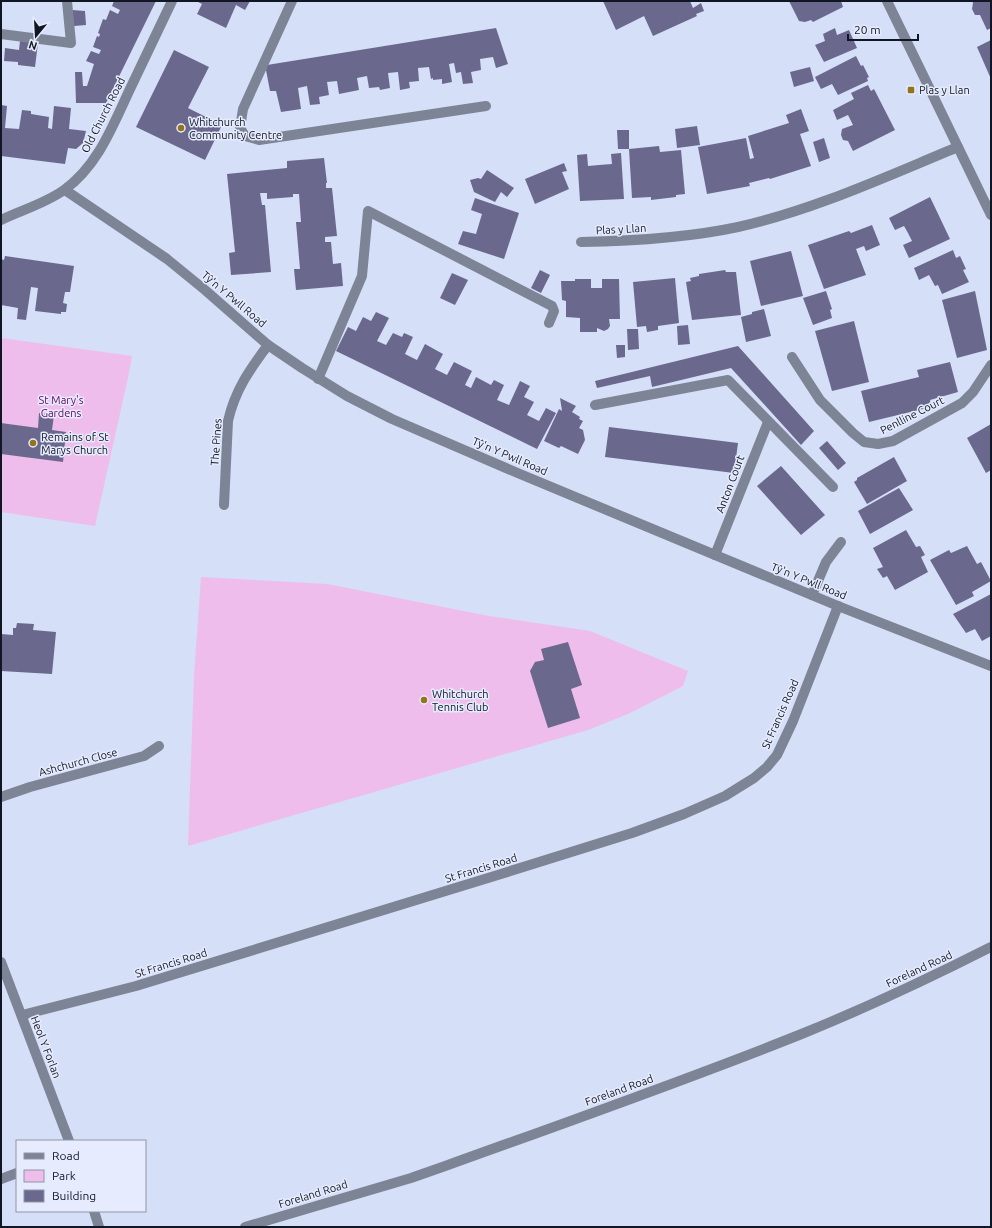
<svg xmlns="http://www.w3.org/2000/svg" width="992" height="1228" font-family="Ubuntu,sans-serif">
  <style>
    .green { fill: #eebdeb }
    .building { fill: #6b688e }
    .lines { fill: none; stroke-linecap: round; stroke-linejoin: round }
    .service { stroke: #7d8495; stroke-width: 10 }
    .minor { stroke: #7d8495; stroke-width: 10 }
    .tertiary { stroke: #7d8495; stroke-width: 10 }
    .poi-dot { fill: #93741b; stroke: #e6ecfd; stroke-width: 1.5 }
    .labels { text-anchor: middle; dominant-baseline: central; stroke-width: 3; stroke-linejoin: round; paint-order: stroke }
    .poi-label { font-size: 11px; fill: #111624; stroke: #e6ecfd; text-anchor: start }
    .street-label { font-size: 11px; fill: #111624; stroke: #e6ecfd }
    .park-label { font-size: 11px; fill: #650065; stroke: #e6ecfd }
  </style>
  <rect width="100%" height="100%" fill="#d5dff8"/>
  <g class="green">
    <path d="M1,338L132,356L129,373L95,526L1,512Z"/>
    <path d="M201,577L327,584L489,616L590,631L688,671L683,686L628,714L588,730L188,846L194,676Z"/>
  </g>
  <g class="building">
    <path d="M114,1H156L106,103H76L75,72H82L83,86H87L94,64L86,61L91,51L99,54L101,50L93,47L97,36L99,37L100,34L98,33L103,19L106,20L110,10L118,14L120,10L112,6Z"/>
    <path d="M196,1H250L245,10L236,5L226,28L197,14L202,4Z"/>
    <path d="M603,1H690L693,8L701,3L704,11L696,14L697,16L653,36L644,16L616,30Z"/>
    <path d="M789,1H841L843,7L813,22L811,20L805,22L799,21Z"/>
    <path d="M972,1H991V28L987,30L980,15H975L972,9L973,3Z"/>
    <path d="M72,10L85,11L86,25L74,26Z"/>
    <path d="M496,28L508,64L496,68L493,57L480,59L481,70L471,72L473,83L463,84L461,72L456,73L454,63L449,64L452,82L442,84V79L433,80V78L431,79L429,67L418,68L419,81L409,82L410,88L400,90L398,72L388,73L390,88L380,90L379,87L369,88L367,76L357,78L359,90L339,94L337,81L327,82L329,95L319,97L320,104L310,105L307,86L298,88L301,109L281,112L276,91H270L266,70L267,65Z"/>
    <path d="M835,28L837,35L849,30L857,48L824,62L815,45L825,41L823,34Z"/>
    <path d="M991,40V79L977,47Z"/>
    <path d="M20,41L38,43L35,67L18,65V62L4,61L5,48L19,50Z"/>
    <path d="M174,50L209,67L188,108L222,125L205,160L136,127Z"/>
    <path d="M856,56L861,66L863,65L869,77L867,78L868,81L838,95L832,84L821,89L815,77Z"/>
    <path d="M810,67L814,81L794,87L790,72Z"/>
    <path d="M868,85L871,91L874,89L895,130L853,151L848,141L843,140L841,135L842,129L853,125L848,115L837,120L833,110L854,99L851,93Z"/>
    <path d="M1,105L7,106L5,128L19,129L22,110L31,111V114L49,117L48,128L52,129L54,106L71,108L69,129L86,131L83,143L76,149L68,148L65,164L1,156Z"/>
    <path d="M801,109L809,131L800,134L811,166L770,179L769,178L749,183L750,186L707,194L698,147L746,138L750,159L754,158L748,136L789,123L786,115Z"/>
    <path d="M697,126L700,145L677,148L675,129Z"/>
    <path d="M617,130H629V149H618Z"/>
    <path d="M824,138L830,158L819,162L813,142Z"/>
    <path d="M659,146L660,152L681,150L685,194L676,195V197L651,200V197L632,198L629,149Z"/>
    <path d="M621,153L624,199L580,201L577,155L587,154L588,166L599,165L612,164L611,154Z"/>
    <path d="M324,158L327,183H326V188H332L337,236L325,237V242H331L333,264L341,263L343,286L296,290L294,269H300L296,222H301L299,194H293V197L267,199V193H260L262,205H265L271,272L231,275L229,253L235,252L227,174L287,168V161Z"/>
    <path d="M564,163L567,171L562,172L569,189L535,204L525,179Z"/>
    <path d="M487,170L514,188L507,197L501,192L495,202L474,192L470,180L478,178L481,179Z"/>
    <path d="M930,197L950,239L909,258L903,245L912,241L908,233L904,226L895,230L889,218Z"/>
    <path d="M475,198L519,213L504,259L458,244L463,231L476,234L482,214L471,210Z"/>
    <path d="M872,225L880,245L866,251L864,246L856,249L866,275L824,289L808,245L849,231L851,233Z"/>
    <path d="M953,250L956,258L960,256L966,269L963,270L969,282L942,294L938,285L935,286L929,275L919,280L914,268Z"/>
    <path d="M791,251L803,296L761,306L750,261Z"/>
    <path d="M5,256L74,266L70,292H65L63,303L67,304L66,312H61V314L35,311L38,288L31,287L26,320L17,319L18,308L1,305V259L4,260Z"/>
    <path d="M540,270L550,275L541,293L531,288Z"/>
    <path d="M725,270L726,272H736L741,315L692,320L686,282L691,281L690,278L699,276V274Z"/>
    <path d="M452,273L468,280L455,305L440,298Z"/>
    <path d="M675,278L679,323L658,326V330L647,332L646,326L637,327L633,282Z"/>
    <path d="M575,279H591V288H602V279H619L620,319H609L610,326L608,329L604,331L597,328V332H580V318L566,317V301L562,300L561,281H575Z"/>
    <path d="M826,291L832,309L830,310L832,318L813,325L803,298Z"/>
    <path d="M975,291L987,350L957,358L942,300Z"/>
    <path d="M764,309L771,336L746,342L741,317L752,314V312Z"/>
    <path d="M376,312L389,318L377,341L386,345L393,333L402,337L404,333L413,337L405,354L417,360L425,344L443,354L435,369L447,375L454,362L472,371L465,385L471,388L476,377L491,385L494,380L504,385L497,400L509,405L520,381L530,386L524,397L534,402L527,415L539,421L546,408L556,413L537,449L336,351L348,327L356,331L363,317L371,321Z"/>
    <path d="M854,321L869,382L832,391L815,331Z"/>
    <path d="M688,325L690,344L678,345L677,326Z"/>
    <path d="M627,329H638L639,349L628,350Z"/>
    <path d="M616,345H625V357L617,358Z"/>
    <path d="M738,346L814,431L801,445L731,368L652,387L650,376L597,388L595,381Z"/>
    <path d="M950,362L958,392L930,400L931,407L869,422L861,391L919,377L917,370Z"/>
    <path d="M560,398L576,406L572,412L580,417L579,419L583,421L579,428L583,430L585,440L578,454L561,446L559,448L544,441L559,409L562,411Z"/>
    <path d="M39,413L54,415L52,430L66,432L63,462L1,454V423L38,428Z"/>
    <path d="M991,424V470L986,473L967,438Z"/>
    <path d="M609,427L738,443L734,473L605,457Z"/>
    <path d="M827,441L846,463L838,470L819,448Z"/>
    <path d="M894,457L907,481L867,504L854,482L857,480V478Z"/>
    <path d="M781,466L825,515L801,535L757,486Z"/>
    <path d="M899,488L913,510L870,534L858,511Z"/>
    <path d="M906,530L916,547L920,546L925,555L921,557L928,572L895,590L887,576L883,578L877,569L883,567L873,548Z"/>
    <path d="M967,546L977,564L981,562L991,581L972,592L974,596L956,605L930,560L949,550L951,553Z"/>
    <path d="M991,594V636L982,641L975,629L966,633L953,614Z"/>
    <path d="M17,623L34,624L33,630L56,632L52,674L1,671V634L13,635V628H16Z"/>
    <path d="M568,642L582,685L571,689L580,718L548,728L530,671L535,662L544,660L541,649Z"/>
  </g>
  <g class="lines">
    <g class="service">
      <path d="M292,1L243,109L240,128L245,136L259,140L486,106"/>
      <path d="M1,34L71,43L67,1"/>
      <path d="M318,379L362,276L368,211L552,306L554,311L549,323"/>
      <path d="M595,405L728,380L833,487"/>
      <path d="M1,1179L17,1173"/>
    </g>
    <g class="minor">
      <path d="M65,190L167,259L205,290L268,345L302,368L347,396L392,419L520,474L838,606L991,666"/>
      <path d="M581,242C634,241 687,238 738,227C814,210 887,176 958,147"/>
      <path d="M792,357L820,400L853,433L864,442L878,444L893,441L962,403L973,392L991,365"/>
      <path d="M224,505L228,421C235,390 250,369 268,345"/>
      <path d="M715,555L768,422"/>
      <path d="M812,595L826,562L841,542"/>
      <path d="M1,797L30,787L144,756L159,746"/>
      <path d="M1,962L69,1141"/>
      <path d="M22,1015L136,986L501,874L632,833L684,814L725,796L754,778L767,767L777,755L793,721L838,606"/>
      <path d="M94,1211L99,1227"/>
      <path d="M245,1227L411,1178L448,1165C567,1122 687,1080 804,1033C868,1007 930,978 991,947"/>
    </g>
    <g class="tertiary">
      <path d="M887,1L991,215"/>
      <path d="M1,220C22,210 46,203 64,190C98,166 113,125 130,89C144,60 158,30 172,1"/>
    </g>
  </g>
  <g class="poi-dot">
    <rect x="907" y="86" width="8" height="8" rx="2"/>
    <circle cx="181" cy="128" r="4"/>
    <circle cx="33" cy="443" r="4"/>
    <circle cx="424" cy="700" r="4"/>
  </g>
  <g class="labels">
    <g class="poi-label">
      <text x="919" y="90">Plas y Llan</text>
      <text x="189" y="122">Whitchurch<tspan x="189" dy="13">Community Centre</tspan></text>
      <text x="41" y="437">Remains of St<tspan x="41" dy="13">Marys Church</tspan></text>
      <text x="432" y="694">Whitchurch<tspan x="432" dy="13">Tennis Club</tspan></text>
    </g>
    <g class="street-label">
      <text transform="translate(103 115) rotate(-63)">Old Church Road</text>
      <text transform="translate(621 229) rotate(-3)">Plas y Llan</text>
      <text transform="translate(234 299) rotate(40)">Tŷ'n Y Pwll Road</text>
      <text transform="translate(912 415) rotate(-27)">Penlline Court</text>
      <text transform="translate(216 442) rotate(-86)">The Pines</text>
      <text transform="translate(510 456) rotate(23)">Tŷ'n Y Pwll Road</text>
      <text transform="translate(730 484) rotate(-69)">Anton Court</text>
      <text transform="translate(809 581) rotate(22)">Tŷ'n Y Pwll Road</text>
      <text transform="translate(780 714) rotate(-66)">St Francis Road</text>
      <text transform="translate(78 762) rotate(-15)">Ashchurch Close</text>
      <text transform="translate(481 868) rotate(-17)">St Francis Road</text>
      <text transform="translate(171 963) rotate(-17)">St Francis Road</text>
      <text transform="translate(919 969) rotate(-25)">Foreland Road</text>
      <text transform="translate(46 1047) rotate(69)">Heol Y Forlan</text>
      <text transform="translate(619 1090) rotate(-20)">Foreland Road</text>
      <text transform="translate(313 1194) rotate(-17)">Foreland Road</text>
    </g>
    <g class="park-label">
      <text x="61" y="400">St Mary's<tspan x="61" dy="13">Gardens</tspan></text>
    </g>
  </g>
  <rect width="992" height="1228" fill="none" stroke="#111624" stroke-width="4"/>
  <rect x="16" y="1140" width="130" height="72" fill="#e6ecfd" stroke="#9196a6"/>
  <rect x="24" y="1153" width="20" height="6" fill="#7d8495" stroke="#9196a6"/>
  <text x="52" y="1160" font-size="12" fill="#111624">Road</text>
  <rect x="24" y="1170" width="20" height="12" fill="#eebdeb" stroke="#9196a6"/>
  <text x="52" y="1180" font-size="12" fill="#111624">Park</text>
  <rect x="24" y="1190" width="20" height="12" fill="#6b688e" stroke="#9196a6"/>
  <text x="52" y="1200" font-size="12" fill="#111624">Building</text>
  <g transform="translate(36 36) rotate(198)" stroke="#e6ecfd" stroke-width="3" paint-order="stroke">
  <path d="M0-3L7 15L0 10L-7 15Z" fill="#111624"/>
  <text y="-6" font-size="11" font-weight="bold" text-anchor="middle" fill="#111624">N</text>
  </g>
  <path d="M848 34v6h70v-6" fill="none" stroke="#111624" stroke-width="2"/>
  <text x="854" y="34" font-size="12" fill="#111624" stroke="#e6ecfd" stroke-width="3" paint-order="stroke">20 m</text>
</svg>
